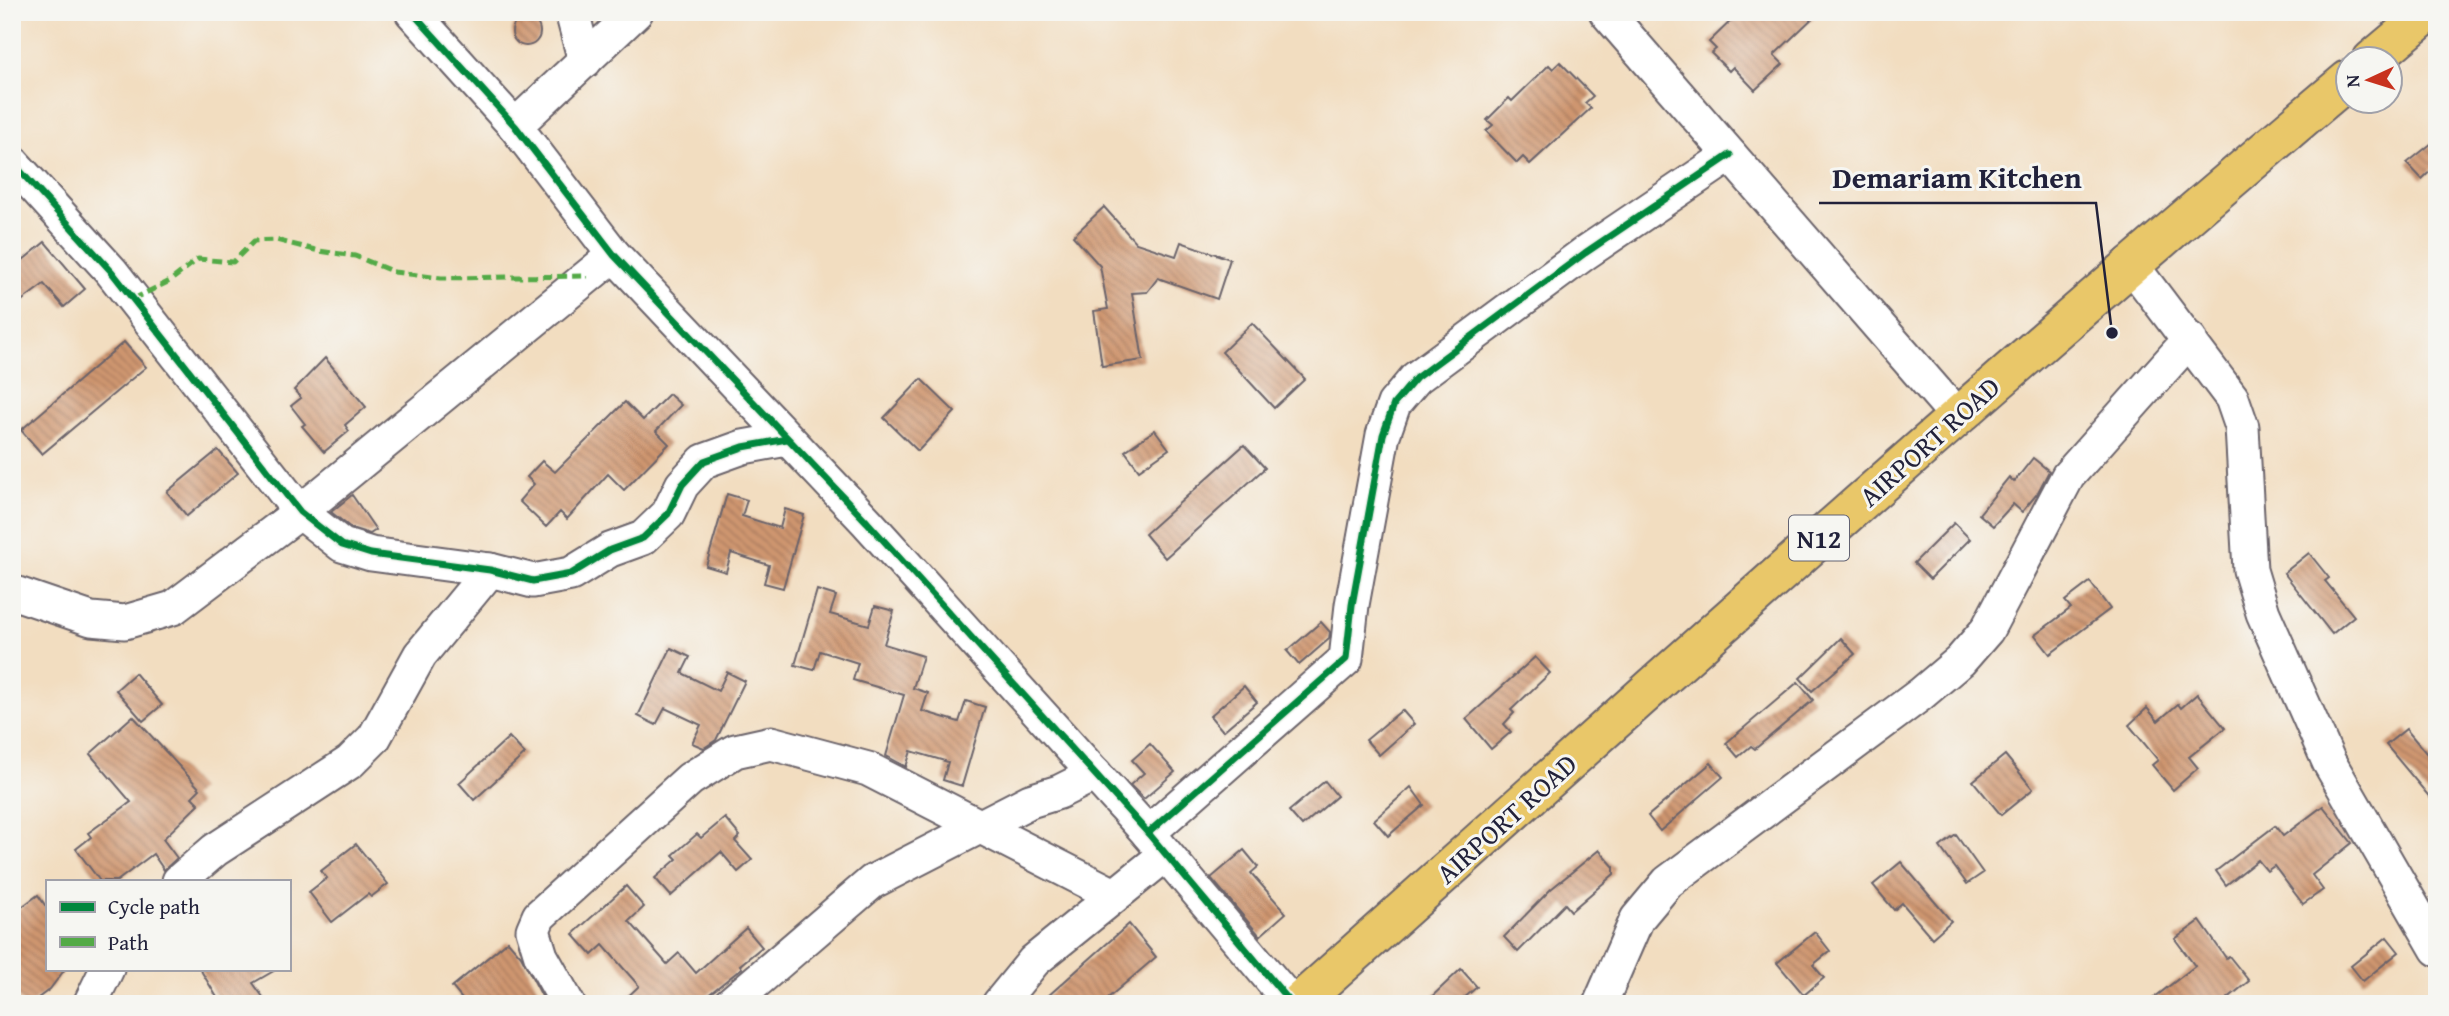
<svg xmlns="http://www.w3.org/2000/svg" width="2449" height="1016" font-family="'Gentium Book Plus',serif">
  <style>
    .building { fill: url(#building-back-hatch) }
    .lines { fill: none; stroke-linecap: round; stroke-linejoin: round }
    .minor-casing { stroke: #6b636a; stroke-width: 37 }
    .highway-casing { stroke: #6b636a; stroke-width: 42 }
    .minor { stroke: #fff; stroke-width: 33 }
    .highway { stroke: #e9c769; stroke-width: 38 }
    .quiet { stroke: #53aa46; stroke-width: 5; stroke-dasharray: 10 5; stroke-linecap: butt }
    .cycleway-casing { stroke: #f6f6f2; stroke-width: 11 }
    .cycleway { stroke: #00873e; stroke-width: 7 }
    .labels { text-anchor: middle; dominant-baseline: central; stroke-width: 6; stroke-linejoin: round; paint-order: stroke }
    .shield { fill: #f6f6f2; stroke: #626272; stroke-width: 2 }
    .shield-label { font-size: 26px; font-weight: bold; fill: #22223b }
    .street-label { font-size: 28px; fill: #22223b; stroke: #f6f6f2 }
    .leader { fill: none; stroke: #22223b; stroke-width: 2.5 }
    .callout-dot { fill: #22223b; stroke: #f6f6f2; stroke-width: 2.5 }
    .callout-label { font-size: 30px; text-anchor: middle; font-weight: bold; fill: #22223b; stroke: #f6f6f2; stroke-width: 6; stroke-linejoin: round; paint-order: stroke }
  </style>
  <defs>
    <pattern id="building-back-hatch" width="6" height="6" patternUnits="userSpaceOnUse" patternTransform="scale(1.75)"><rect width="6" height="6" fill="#cf9670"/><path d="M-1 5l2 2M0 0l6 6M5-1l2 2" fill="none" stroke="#a87a5d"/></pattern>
  </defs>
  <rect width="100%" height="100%" fill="#f6f6f2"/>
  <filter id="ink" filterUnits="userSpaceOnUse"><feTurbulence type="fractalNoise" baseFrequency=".0143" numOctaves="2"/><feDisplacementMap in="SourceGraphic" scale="14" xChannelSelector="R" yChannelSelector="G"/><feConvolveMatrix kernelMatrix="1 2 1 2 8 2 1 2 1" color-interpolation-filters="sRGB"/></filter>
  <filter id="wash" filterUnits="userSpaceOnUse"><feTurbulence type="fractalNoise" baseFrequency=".00686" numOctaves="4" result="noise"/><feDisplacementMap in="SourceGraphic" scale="28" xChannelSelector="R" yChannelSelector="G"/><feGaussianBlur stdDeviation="1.57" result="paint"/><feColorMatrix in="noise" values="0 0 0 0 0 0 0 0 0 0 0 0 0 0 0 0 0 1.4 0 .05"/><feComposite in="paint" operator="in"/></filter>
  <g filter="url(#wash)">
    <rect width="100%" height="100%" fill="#f2ddc0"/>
    <g id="blocks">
      <g class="building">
        <path d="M1740,12H1819L1774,55L1783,64L1755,90L1733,67L1729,71L1711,53L1716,49L1709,42Z"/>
        <circle cx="526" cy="32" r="14"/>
        <path d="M1560,62L1593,96L1585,103L1591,108L1530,164L1523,157L1517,163L1486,131L1493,125L1487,120L1509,98L1512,101L1549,65L1553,69Z"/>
        <path d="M2437,139V165L2422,179L2407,163Z"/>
        <path d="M1104,207L1136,243L1176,256L1181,242L1230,259L1217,299L1158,278L1147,292L1132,293L1143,360L1102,366L1094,311L1108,309L1100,266L1073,236Z"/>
        <path d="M45,242L85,289L64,307L44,284L12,308V269Z"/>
        <path d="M1252,323L1305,379L1274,408L1222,352Z"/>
        <path d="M124,342L146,367L42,454L21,430Z"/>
        <path d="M325,358L366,407L345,425L349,431L324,452L302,426L305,424L291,406L301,398L294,390Z"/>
        <path d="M921,379L955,412L918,451L884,418Z"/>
        <path d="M669,394L681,405L656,431L669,444L624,490L608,474L567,519L560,512L546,527L519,501L534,484L527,477L542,461L555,472L625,402L643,420Z"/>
        <path d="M1155,430L1169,449L1139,470L1125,451Z"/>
        <path d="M1244,445L1265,468L1165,558L1145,534Z"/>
        <path d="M218,450L238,473L187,516L167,492Z"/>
        <path d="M2033,458L2049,471L2037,494L2022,512L2013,504L1993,526L1979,514L2009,477L2014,482Z"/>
        <path d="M727,494L747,500L742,516L780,528L785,509L804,515L783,588L764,583L769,565L731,553L726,572L706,566Z"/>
        <path d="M352,495L376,530L370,534L351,528L331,512Z"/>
        <path d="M1954,523L1970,539L1930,579L1914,563Z"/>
        <path d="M2309,553L2329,578L2325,581L2354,616L2332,634L2284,573Z"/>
        <path d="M2090,582L2110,609L2050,654L2035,635L2071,608L2065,601Z"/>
        <path d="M817,590L836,596L830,614L869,625L875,606L894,611L884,644L923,656L913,688L928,693L922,711L959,722L966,701L985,707L962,786L943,780L948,762L911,751L906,767L886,756L904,695L853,680L858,663L820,651L814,670L795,665Z"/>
        <path d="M1321,622L1330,632L1329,639L1299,665L1287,651Z"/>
        <path d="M1841,638L1855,654L1812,691L1800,678Z"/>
        <path d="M671,648L690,657L682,673L718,691L727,672L745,681L716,740L704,748L692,743L701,725L665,708L656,725L638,716Z"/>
        <path d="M1535,657L1550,673L1511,710L1514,713L1504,724L1511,732L1491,749L1466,719Z"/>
        <path d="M135,673L162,705L143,721L116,690Z"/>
        <path d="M1798,682L1813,700L1755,749L1751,746L1738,757L1726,743Z"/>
        <path d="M1244,686L1257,702L1223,731L1210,716Z"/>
        <path d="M2197,694L2225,728L2189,757L2198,768L2173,790L2152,765L2158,760L2129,725L2147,708L2158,721L2178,704L2181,708Z"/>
        <path d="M1402,710L1414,724L1379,755L1366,740Z"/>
        <path d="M133,716L200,789L192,797L199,804L163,839L177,858L164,870L153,854L117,881H100L76,849L91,837L88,833L131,802L90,754Z"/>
        <path d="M2406,729L2437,766V806L2386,745Z"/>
        <path d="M509,737L525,754L474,800L459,783Z"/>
        <path d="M1150,744L1175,772L1144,799L1130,785L1144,773L1132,760Z"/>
        <path d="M2005,755L2033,789L2001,815L1973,781Z"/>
        <path d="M1711,763L1723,777L1660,831L1648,816Z"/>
        <path d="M1325,781L1337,796L1302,826L1289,811Z"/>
        <path d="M1411,787L1424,805L1388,836L1374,820Z"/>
        <path d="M2323,806L2352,843L2312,875L2323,890L2303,904L2274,866L2267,871L2258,860L2226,885L2216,871L2275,826L2283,836Z"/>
        <path d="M725,818L740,836L735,841L752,860L738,872L721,852L671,896L655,878L677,859L673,855L697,834L701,838Z"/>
        <path d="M1956,835L1983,873L1967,884L1940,847Z"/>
        <path d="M356,844L388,884L371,897L368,894L332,922L309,892L327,878L321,871Z"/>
        <path d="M1244,850L1258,867L1251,873L1286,913L1260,936L1211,878Z"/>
        <path d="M1599,850L1614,867V874L1571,911L1565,904L1518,952L1504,937L1551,889Z"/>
        <path d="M1901,862L1951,921L1932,938L1902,903L1894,910L1873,885Z"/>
        <path d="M626,886L644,907L629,921L667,964L679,953L696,973L746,928L762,947L740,965L742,968L697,1004H620L639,986L603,945L592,955L573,934Z"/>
        <path d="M38,895L47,908V969H65L50,989L30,1004H23L12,989V914Z"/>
        <path d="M2200,921L2226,958L2229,956L2249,981L2221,1004H2146L2195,966L2175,939Z"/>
        <path d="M1129,924L1156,957L1101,1004H1039Z"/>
        <path d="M1815,932L1830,951L1813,965L1824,978L1804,995L1777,963Z"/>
        <path d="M2387,937L2399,952L2363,981L2351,966Z"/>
        <path d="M508,941L521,956L546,1004H466L452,987Z"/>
        <path d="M200,969H277L253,983L268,1004H221Z"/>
        <path d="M1461,969L1477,987L1457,1004H1424Z"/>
      </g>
    </g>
  </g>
  <g filter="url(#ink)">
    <use href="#blocks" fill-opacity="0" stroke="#6b636a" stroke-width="2"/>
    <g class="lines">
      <g class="minor-casing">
        <g id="minor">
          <path d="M412,12L515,126L614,255L867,522L1148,833L1292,1004"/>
          <path d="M572,12L585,61"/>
          <path d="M1606,12L1957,416"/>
          <path d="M515,126L636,12"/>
          <path d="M12,162L111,271L300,512L342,545L371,554L490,570L533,581L571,574L610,550L643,538L668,514L682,485L704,461L743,447L787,439"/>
          <path d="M2130,263L2232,398L2242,427L2250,570L2263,613L2329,762L2437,949"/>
          <path d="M12,592L91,619L125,622L173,608L300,512L614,255"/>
          <path d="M1148,833L1346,659L1352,605L1383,435L1394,404L1416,378L1585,253L1730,155"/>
          <path d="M179,881L215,850L350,762L374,738L420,655L490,570"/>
          <path d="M90,1004L107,969"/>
          <path d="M568,1004L541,956L533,930L539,916L690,779L735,751L771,743L868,769L1114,895"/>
          <path d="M730,1004L872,882L1030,801L1059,792L1095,774"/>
          <path d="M999,1004L1034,961L1165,855"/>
          <path d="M1600,1004L1637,919L1668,882L1921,694L1960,661L1987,630L2068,476L2190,339"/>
        </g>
      </g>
      <g class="highway-casing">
        <g id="highway">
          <path d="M2372,60L2429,12"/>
          <path d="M1298,1004C1646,693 1991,381 2348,80"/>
        </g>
      </g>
      <use href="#minor" class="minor"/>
      <use href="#highway" class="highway"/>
      <path class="quiet" d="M133,299L170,281L198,259L233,262L254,241L276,240L319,251L355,256L394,272L441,278L588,276"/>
      <g class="cycleway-casing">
        <g id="cycleway">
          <path d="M412,12L515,126L614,255L867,522L1148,833L1292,1004"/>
          <path d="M12,162L111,271L300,512L342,545L371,554L490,570L533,581L571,574L610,550L643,538L668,514L682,485L704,461L743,447L787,439"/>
          <path d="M1148,833L1346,659L1352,605L1383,435L1394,404L1416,378L1585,253L1730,155"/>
        </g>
      </g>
      <use href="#cycleway" class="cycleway"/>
    </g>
  </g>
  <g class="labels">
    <rect class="shield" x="1789" y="515.5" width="60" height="45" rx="5"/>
    <g class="shield-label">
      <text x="1819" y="538">N12</text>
    </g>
    <g class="street-label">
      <text transform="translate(1929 441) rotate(-42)">AIRPORT ROAD</text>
      <text transform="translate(1506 818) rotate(-42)">AIRPORT ROAD</text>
    </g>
  </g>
  <path class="leader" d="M2112 333L2096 203H1819"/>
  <circle class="callout-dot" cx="2112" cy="333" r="7"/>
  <g class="callout-label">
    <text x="1957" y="188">Demariam Kitchen</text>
  </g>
  <rect width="2449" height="1016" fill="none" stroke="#f6f6f2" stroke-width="42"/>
  <rect x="46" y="880" width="245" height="91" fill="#f6f6f2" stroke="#a1a1a9" stroke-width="2"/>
  <rect x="60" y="902" width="35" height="10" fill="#00873e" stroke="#a1a1a9" stroke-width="2"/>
  <text x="108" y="914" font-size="21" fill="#22223b">Cycle path</text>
  <rect x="60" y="937" width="35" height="10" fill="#53aa46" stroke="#a1a1a9" stroke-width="2"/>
  <text x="108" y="950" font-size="21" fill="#22223b">Path</text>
  <g transform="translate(2369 80) rotate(266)"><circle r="33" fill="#f6f6f2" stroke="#a1a1a9" stroke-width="2"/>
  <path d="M0-5L12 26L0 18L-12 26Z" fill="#c8321e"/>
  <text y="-10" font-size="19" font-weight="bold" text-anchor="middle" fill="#22223b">N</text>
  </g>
</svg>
